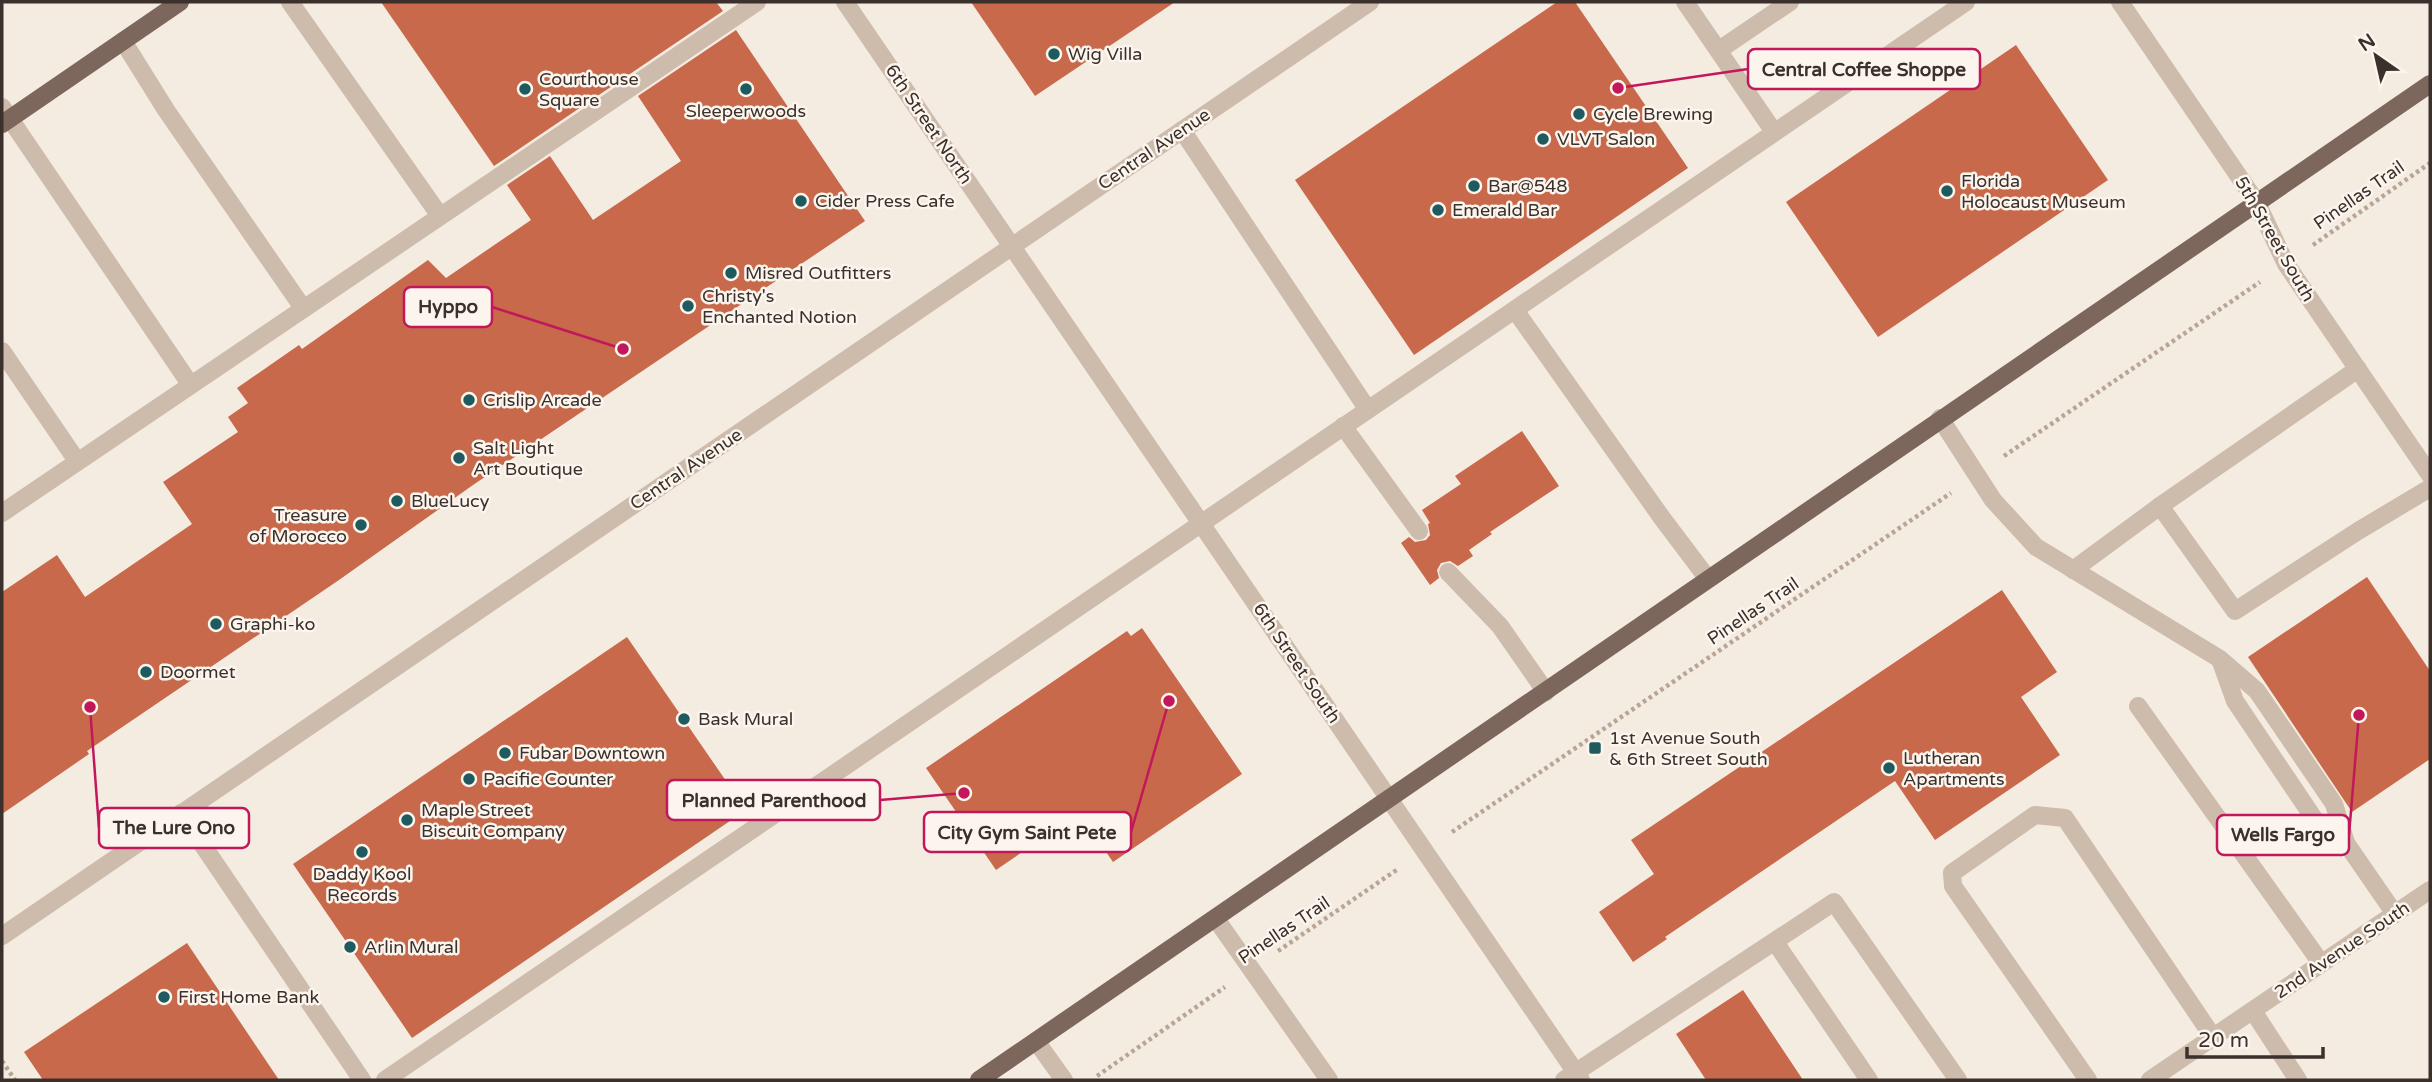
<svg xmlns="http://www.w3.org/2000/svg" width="2432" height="1082" font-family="'Varela Round',sans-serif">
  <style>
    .building { fill: #c8694b }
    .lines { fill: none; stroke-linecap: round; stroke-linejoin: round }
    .path { stroke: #b9a596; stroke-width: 4.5; stroke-dasharray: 3.5 3.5; stroke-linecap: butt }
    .service { stroke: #cdbbac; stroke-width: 18 }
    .minor { stroke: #cdbbac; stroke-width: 18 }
    .tertiary { stroke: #cdbbac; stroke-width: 18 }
    .primary { stroke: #7d675c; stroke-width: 18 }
    .poi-dot { fill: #1f5a5e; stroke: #fbf5ee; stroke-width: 2.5 }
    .labels { text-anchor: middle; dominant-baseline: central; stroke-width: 5; stroke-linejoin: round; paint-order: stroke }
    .poi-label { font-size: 18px; fill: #3b302b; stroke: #fbf5ee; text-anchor: start }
    .street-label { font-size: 18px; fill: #3b302b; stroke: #fbf5ee }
    .leader { fill: none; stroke: #c2185b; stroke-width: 2.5 }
    .callout-dot { fill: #c2185b; stroke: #fbf5ee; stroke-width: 2.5 }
    .callout { fill: #fbf5ee; stroke: #c2185b; stroke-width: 2.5 }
    .callout-label { font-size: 19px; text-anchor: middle; font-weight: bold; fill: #3b302b }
  </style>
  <rect width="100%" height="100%" fill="#f4ebe1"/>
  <g class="building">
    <path d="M381,2H716L723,11L494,166Z"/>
    <path d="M971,2H1175L1035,96Z"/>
    <path d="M1557,2H1575L1688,168L1414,355L1295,180Z"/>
    <path d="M736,30L865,221L473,485L339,580L87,751L89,754L2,814V592L57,555L85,597L192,524L163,482L238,432L228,417L248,403L237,388L299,345L302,349L428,260L446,278L531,220L507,185L550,156L593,220L681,161L638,96Z"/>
    <path d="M2016,45L2108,180L1878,337L1786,202Z"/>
    <path d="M1522,431L1559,486L1490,532L1492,534L1469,550L1473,556L1458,566L1450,561L1441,563L1437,570L1439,578L1430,585L1401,543L1409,537L1415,542L1426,540L1430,535L1428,524L1430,523L1422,510L1461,484L1455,476Z"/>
    <path d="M2367,577L2430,671V759L2352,812L2248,657Z"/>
    <path d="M2002,590L2057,672L2021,697L2060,755L1935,840L1895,781L1665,937L1667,939L1633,962L1599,912L1654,874L1631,840Z"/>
    <path d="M1142,628L1242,774L1113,862L1079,813L996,870L926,768L1127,631L1131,636Z"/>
    <path d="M627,637L746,810L412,1038L293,864Z"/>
    <path d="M187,943L279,1080H43L24,1052Z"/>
    <path d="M1743,990L1803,1080H1706L1676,1034Z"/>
  </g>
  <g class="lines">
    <g class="path">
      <path d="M2313,245L2430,163"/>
      <path d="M2004,456L2260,282"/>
      <path d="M1452,832L1951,493"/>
      <path d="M1278,951L1398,869"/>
      <path d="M2,1061L15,1080"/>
      <path d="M1097,1076L1225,987"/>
    </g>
    <g class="service">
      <path d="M290,2L440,216"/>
      <path d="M1685,2L1774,132"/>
      <path d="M123,41L166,110L303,308"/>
      <path d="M1719,50L1790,2"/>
      <path d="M2,107L190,384"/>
      <path d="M1182,130L1368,410"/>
      <path d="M1515,310L1662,518L1708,579"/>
      <path d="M2,351L77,461"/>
      <path d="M1940,418L1993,500L2036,547L2220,659L2257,691L2334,804L2346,843"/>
      <path d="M1343,426L1419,531"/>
      <path d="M2160,506L2235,611L2358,531L2430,488"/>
      <path d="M2,513L757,2"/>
      <path d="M2073,570L2160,506L2358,369"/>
      <path d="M1448,572L1500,626L1546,692"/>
      <path d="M2221,662L2235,701L2315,820L2346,843L2395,914"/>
      <path d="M2138,706L2321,963"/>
      <path d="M1216,919L1329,1080"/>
      <path d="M1775,942L1869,1080"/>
      <path d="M2253,1011L2298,1080"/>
      <path d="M1036,1041L1064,1080"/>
      <path d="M385,1080L1966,2"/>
      <path d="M1564,1080L1834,902L1958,1080"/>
      <path d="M2088,1080L1953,886L1952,873L2035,815L2065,818L2213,1037"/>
    </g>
    <g class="minor">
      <path d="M2120,2L2257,203L2286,264L2430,475"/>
      <path d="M181,813L362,1080"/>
      <path d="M2150,1080L2430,890"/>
    </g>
    <g class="tertiary">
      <path d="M845,2L1581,1080"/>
      <path d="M2,936L1370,2"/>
    </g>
    <g class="primary">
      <path d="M2,124L180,2"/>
      <path d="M979,1080L2430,84"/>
    </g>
  </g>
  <g class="poi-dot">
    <circle cx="1054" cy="54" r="7"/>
    <circle cx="525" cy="89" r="7"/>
    <circle cx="746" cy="89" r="7"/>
    <circle cx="1579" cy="114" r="7"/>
    <circle cx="1543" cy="139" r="7"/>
    <circle cx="1474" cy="186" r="7"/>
    <circle cx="1947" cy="191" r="7"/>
    <circle cx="801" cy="201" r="7"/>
    <circle cx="1438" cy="210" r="7"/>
    <circle cx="731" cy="273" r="7"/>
    <circle cx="688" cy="306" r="7"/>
    <circle cx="469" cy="400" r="7"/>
    <circle cx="459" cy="458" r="7"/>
    <circle cx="397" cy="501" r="7"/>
    <circle cx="361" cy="525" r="7"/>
    <circle cx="216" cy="624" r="7"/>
    <circle cx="146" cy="672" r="7"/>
    <circle cx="684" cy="719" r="7"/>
    <rect x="1588" y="741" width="14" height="14" rx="3.5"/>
    <circle cx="505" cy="753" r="7"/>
    <circle cx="1889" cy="768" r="7"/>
    <circle cx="469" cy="779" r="7"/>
    <circle cx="407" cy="820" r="7"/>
    <circle cx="362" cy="852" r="7"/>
    <circle cx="350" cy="947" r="7"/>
    <circle cx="164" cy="997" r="7"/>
  </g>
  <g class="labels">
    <g class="poi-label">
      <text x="1068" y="54">Wig Villa</text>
      <text x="539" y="79">Courthouse<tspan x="539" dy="21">Square</tspan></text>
      <text x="746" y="111" text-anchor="middle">Sleeperwoods</text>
      <text x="1593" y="114">Cycle Brewing</text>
      <text x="1557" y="139">VLVT Salon</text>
      <text x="1961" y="181">Florida<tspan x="1961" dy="21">Holocaust Museum</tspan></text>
      <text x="1488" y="186">Bar@548</text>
      <text x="815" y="201">Cider Press Cafe</text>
      <text x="1452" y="210">Emerald Bar</text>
      <text x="745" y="273">Misred Outfitters</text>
      <text x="702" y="296">Christy's<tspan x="702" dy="21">Enchanted Notion</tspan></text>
      <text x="483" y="400">Crislip Arcade</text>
      <text x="473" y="448">Salt Light<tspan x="473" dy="21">Art Boutique</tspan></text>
      <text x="411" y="501">BlueLucy</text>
      <text x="347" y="515" text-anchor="end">Treasure<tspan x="347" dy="21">of Morocco</tspan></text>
      <text x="230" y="624">Graphi-ko</text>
      <text x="160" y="672">Doormet</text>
      <text x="698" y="719">Bask Mural</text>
      <text x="1609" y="738">1st Avenue South<tspan x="1609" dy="21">&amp; 6th Street South</tspan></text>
      <text x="519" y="753">Fubar Downtown</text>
      <text x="1903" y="758">Lutheran<tspan x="1903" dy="21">Apartments</tspan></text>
      <text x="483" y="779">Pacific Counter</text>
      <text x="421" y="810">Maple Street<tspan x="421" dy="21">Biscuit Company</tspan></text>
      <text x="362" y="874" text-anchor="middle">Daddy Kool<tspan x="362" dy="21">Records</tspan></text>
      <text x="364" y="947">Arlin Mural</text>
      <text x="178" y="997">First Home Bank</text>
    </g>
    <g class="street-label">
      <text transform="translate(929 124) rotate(56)">6th Street North</text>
      <text transform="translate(1154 149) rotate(-34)">Central Avenue</text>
      <text transform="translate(2359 195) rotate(-35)">Pinellas Trail</text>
      <text transform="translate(2275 239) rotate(60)">5th Street South</text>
      <text transform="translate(686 469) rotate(-34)">Central Avenue</text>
      <text transform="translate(1753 611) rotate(-34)">Pinellas Trail</text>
      <text transform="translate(1297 663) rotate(56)">6th Street South</text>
      <text transform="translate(1284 930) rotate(-34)">Pinellas Trail</text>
      <text transform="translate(2342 950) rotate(-34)">2nd Avenue South</text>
    </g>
  </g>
  <path class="leader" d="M1618 88L1748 69M623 349L492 307M964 793L880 800M90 707L99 828M1169 701L1131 832M2359 715L2349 835"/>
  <g class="callout-dot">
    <circle cx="1618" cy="88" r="7"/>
    <circle cx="623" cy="349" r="7"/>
    <circle cx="964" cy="793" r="7"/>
    <circle cx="90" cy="707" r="7"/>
    <circle cx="1169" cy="701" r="7"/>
    <circle cx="2359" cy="715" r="7"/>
  </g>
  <g class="callout">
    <rect x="1748" y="49" width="232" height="40" rx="7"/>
    <rect x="404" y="287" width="88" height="40" rx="7"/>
    <rect x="667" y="780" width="213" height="40" rx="7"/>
    <rect x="99" y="808" width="150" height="40" rx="7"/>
    <rect x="924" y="812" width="207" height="40" rx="7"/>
    <rect x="2217" y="815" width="132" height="40" rx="7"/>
  </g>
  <g class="callout-label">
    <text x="1864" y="76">Central Coffee Shoppe</text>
    <text x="448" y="313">Hyppo</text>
    <text x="774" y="807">Planned Parenthood</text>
    <text x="174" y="834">The Lure Ono</text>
    <text x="1027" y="839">City Gym Saint Pete</text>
    <text x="2283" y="841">Wells Fargo</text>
  </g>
  <rect width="2432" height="1082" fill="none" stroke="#3b302b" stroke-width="7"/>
  <g transform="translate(2376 56) rotate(326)" stroke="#fbf5ee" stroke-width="5" paint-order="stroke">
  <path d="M0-5L12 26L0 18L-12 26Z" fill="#3b302b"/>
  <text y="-10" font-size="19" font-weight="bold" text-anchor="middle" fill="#3b302b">N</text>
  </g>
  <path d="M2187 1047v10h136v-10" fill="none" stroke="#3b302b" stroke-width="3.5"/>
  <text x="2198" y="1047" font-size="21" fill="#3b302b" stroke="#fbf5ee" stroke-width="5" paint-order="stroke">20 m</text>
</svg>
